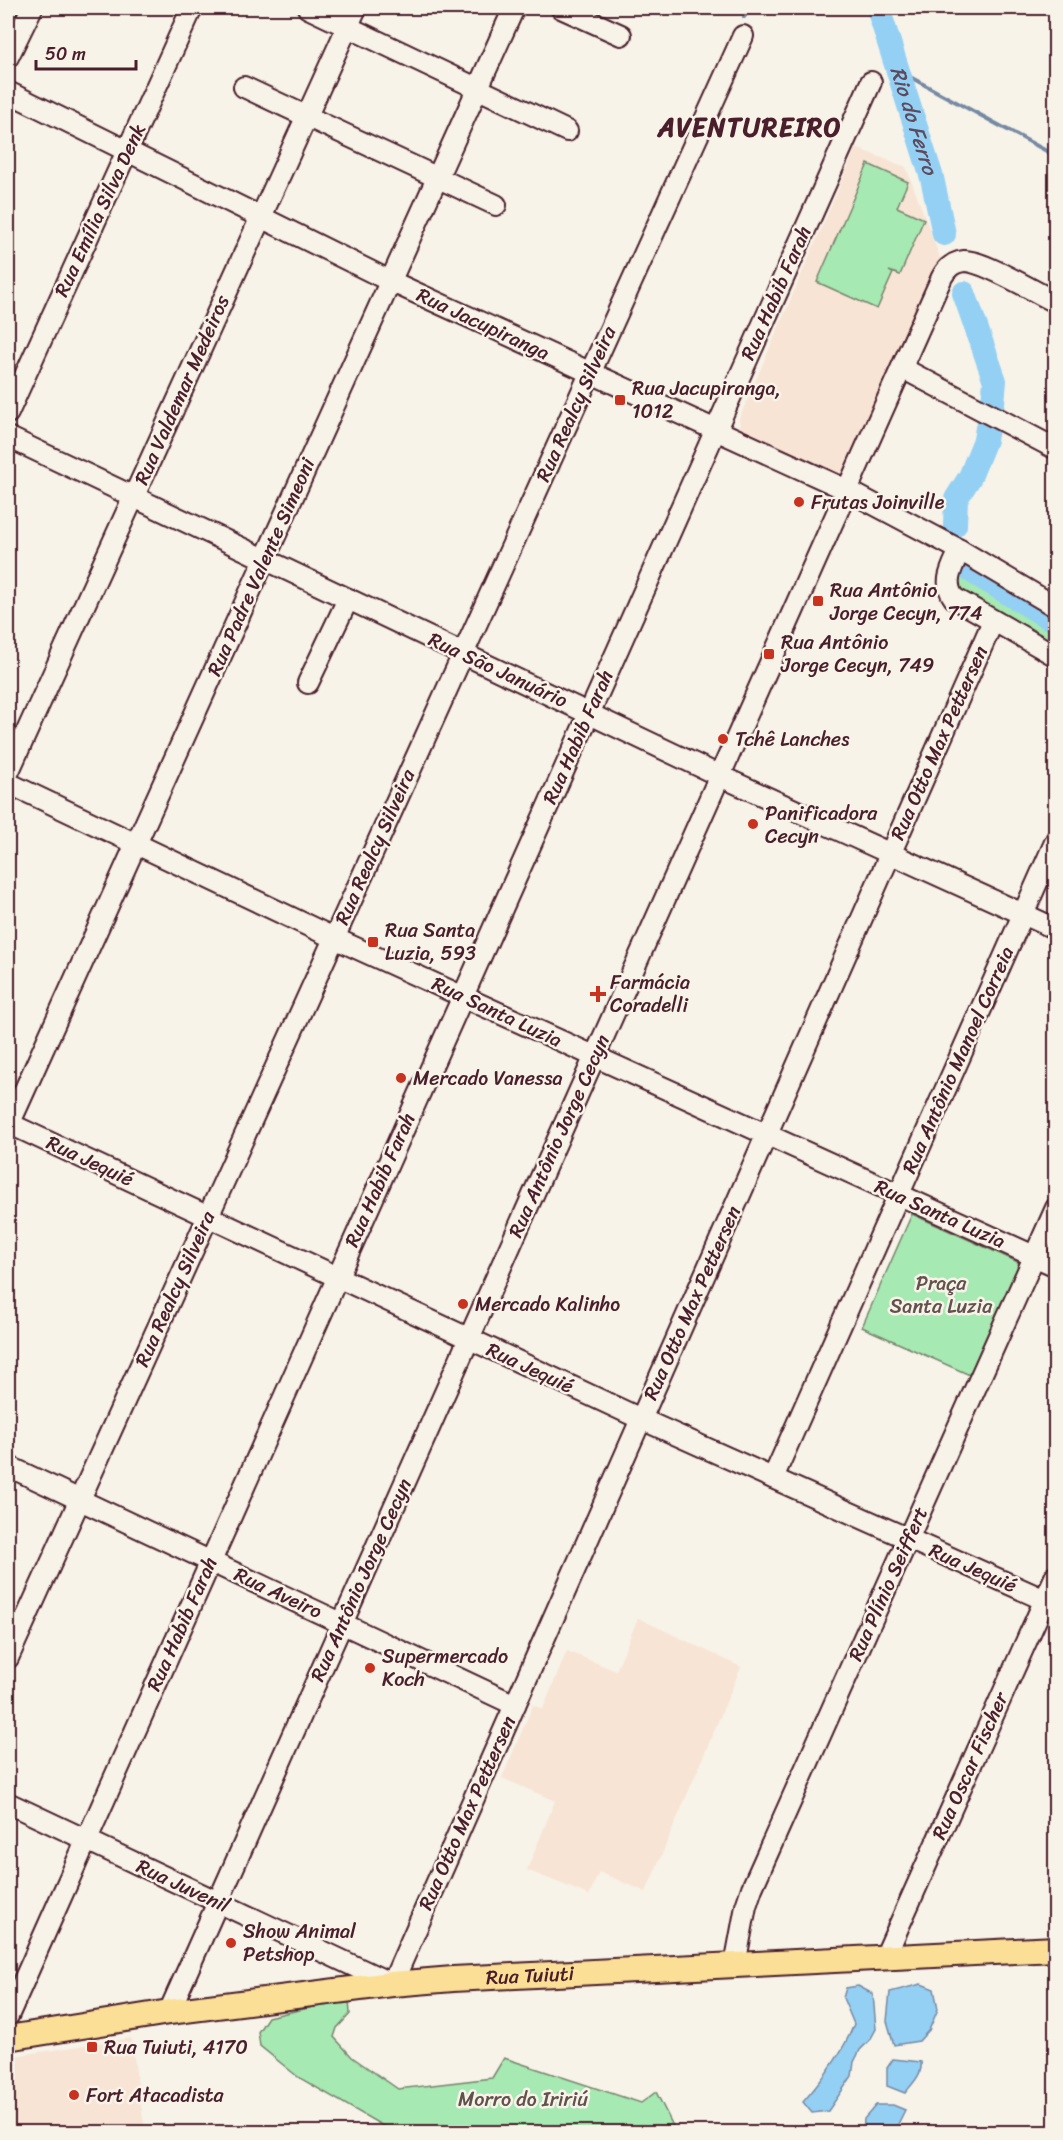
<svg xmlns="http://www.w3.org/2000/svg" width="1063" height="2140" font-family="Sriracha,sans-serif">
  <style>
    .built { fill: #f7e4d4 }
    .green { fill: #a7e9b2; stroke: #78846e; stroke-width: 1.5 }
    .water { fill: #94d0f4; stroke: #7689a4; stroke-width: 1.5 }
    .lines { fill: none; stroke-linecap: round; stroke-linejoin: round }
    .stream { stroke: #7689a4; stroke-width: 4 }
    .river { stroke: #94d0f4; stroke-width: 24 }
    .minor-casing { stroke: #4a1f2b; stroke-width: 24 }
    .major-casing { stroke: #4a1f2b; stroke-width: 28 }
    .minor { stroke: #f7f3e8; stroke-width: 20 }
    .major { stroke: #fbdf96; stroke-width: 24 }
    .poi-dot { fill: #c8321e; stroke: #f7f3e8; stroke-width: 2 }
    .labels { text-anchor: middle; dominant-baseline: central; stroke-width: 5; stroke-linejoin: round; paint-order: stroke }
    .street-label { font-size: 20px; fill: #4a1f2b; stroke: #f7f3e8 }
    .poi-label { font-size: 20px; fill: #4a1f2b; stroke: #f7f3e8; text-anchor: start }
    .park-label { font-size: 20px; fill: #61524d; stroke: #f7f3e8 }
    .water-label { font-size: 21px; font-style: italic; fill: #5c4b5d; stroke: #f7f3e8 }
    .district-label { font-size: 26px; font-weight: bold; letter-spacing: 1.5px; fill: #4a1f2b; stroke: #f7f3e8 }
  </style>
  <rect width="100%" height="100%" fill="#f7f3e8"/>
  <filter id="ink" filterUnits="userSpaceOnUse"><feTurbulence type="fractalNoise" baseFrequency=".0167" numOctaves="2"/><feDisplacementMap in="SourceGraphic" scale="12" xChannelSelector="R" yChannelSelector="G"/><feConvolveMatrix kernelMatrix="1 2 1 2 8 2 1 2 1" color-interpolation-filters="sRGB"/></filter>
  <g filter="url(#ink)">
    <g class="built">
      <path d="M856,148L906,167L941,260L846,474L842,477L836,476L747,434L741,431L739,419Z"/>
      <path d="M638,1618L741,1667L646,1892L599,1872L589,1895L527,1870L555,1801L502,1778L533,1705L543,1709L567,1651L616,1671Z"/>
      <path d="M131,2038L145,2132H8V2057Z"/>
    </g>
    <g class="green">
      <path d="M868,164L908,182L897,207L924,219L900,275L889,271L893,273L877,309L817,282Z"/>
      <path d="M966,565L1055,617V651L957,594L959,567Z"/>
      <path d="M912,1214L1020,1263L972,1376L862,1327Z"/>
      <path d="M349,1999L350,2014L337,2028L334,2037L352,2057L398,2089L492,2078L504,2058L641,2103L656,2092L676,2132H414L383,2126L298,2077L260,2046L258,2032L268,2017Z"/>
    </g>
    <g class="water">
      <path d="M921,1984L934,1989L938,2009L929,2030L919,2041L894,2045L887,2021L890,1992Z"/>
      <path d="M858,1986L873,1994L876,2029L870,2040L860,2050L854,2062L852,2076L828,2111L812,2113L803,2102C824,2078 843,2053 854,2024L843,1998L846,1988Z"/>
      <path d="M893,2059L921,2062C923,2074 912,2084 905,2093L887,2086V2068Z"/>
      <path d="M876,2105H893L905,2110L894,2132H863L864,2119Z"/>
    </g>
    <g class="lines">
      <g class="stream">
        <path d="M744,17L751,8"/>
        <path d="M899,71L1052,154L1056,153"/>
      </g>
      <g class="river">
        <path id="s1" d="M878,8L932,178L944,234"/>
        <path d="M964,293L995,381L993,402"/>
        <path d="M955,525L956,499L970,477L985,440L987,428"/>
        <path d="M971,571L1056,622"/>
      </g>
      <g class="minor-casing">
        <g id="minor">
          <path d="M308,8L567,131"/>
          <path d="M561,8L621,35"/>
          <path d="M8,57L32,8"/>
          <path d="M244,87L496,205"/>
          <path d="M8,92L390,281L847,490L960,550L1056,607"/>
          <path d="M902,368L1056,449"/>
          <path d="M8,413L192,8"/>
          <path d="M8,437L720,776L1056,929"/>
          <path d="M960,550C953,566 942,582 954,598L1056,656"/>
          <path d="M308,683L348,599"/>
          <path d="M8,773L356,8"/>
          <path d="M8,783L334,938L1056,1266"/>
          <path d="M8,1123L641,1419L1056,1605"/>
          <path d="M8,1127L514,8"/>
          <path d="M8,1466L515,1705"/>
          <path d="M773,1478L1056,840"/>
          <path d="M8,1658L743,36"/>
          <path d="M8,1803L392,1984L993,621"/>
          <path d="M885,1957L1056,1575"/>
          <path d="M735,1965L746,1906L752,1888L1056,1208"/>
          <path d="M169,2012L942,277C947,268 953,262 964,261C983,260 1036,293 1056,302"/>
          <path d="M8,2016L871,82"/>
        </g>
      </g>
      <g class="major-casing">
        <g id="major">
          <path id="s2" d="M8,2038L169,2012L392,1984L453,1979L1056,1949"/>
        </g>
      </g>
      <use href="#minor" class="minor"/>
      <use href="#major" class="major"/>
    </g>
  </g>
  <g class="poi-dot">
    <rect x="614" y="394" width="12" height="12" rx="3"/>
    <circle cx="799" cy="502" r="6"/>
    <rect x="812" y="595" width="12" height="12" rx="3"/>
    <rect x="763" y="648" width="12" height="12" rx="3"/>
    <circle cx="723" cy="739" r="6"/>
    <circle cx="753" cy="824" r="6"/>
    <rect x="367" y="936" width="12" height="12" rx="3"/>
    <path d="M595 985h6v6h6v6h-6v6h-6v-6h-6v-6h6z"/>
    <circle cx="401" cy="1078" r="6"/>
    <circle cx="463" cy="1304" r="6"/>
    <circle cx="370" cy="1668" r="6"/>
    <circle cx="231" cy="1943" r="6"/>
    <rect x="86" y="2041" width="12" height="12" rx="3"/>
    <circle cx="74" cy="2095" r="6"/>
  </g>
  <g class="labels">
    <g class="street-label">
      <text transform="translate(100 210) rotate(-65)">Rua Emília Silva Denk</text>
      <text transform="translate(776 293) rotate(-66)">Rua Habib Farah</text>
      <text transform="translate(483 324) rotate(25)">Rua Jacupiranga</text>
      <text transform="translate(182 390) rotate(-66)">Rua Valdemar Medeiros</text>
      <text transform="translate(576 404) rotate(-66)">Rua Realcy Silveira</text>
      <text transform="translate(261 567) rotate(-66)">Rua Padre Valente Simeoni</text>
      <text transform="translate(498 670) rotate(25)">Rua São Januário</text>
      <text transform="translate(578 737) rotate(-66)">Rua Habib Farah</text>
      <text transform="translate(939 743) rotate(-66)">Rua Otto Max Pettersen</text>
      <text transform="translate(375 847) rotate(-66)">Rua Realcy Silveira</text>
      <text transform="translate(497 1012) rotate(25)">Rua Santa Luzia</text>
      <text transform="translate(958 1060) rotate(-66)">Rua Antônio Manoel Correia</text>
      <text transform="translate(559 1136) rotate(-66)">Rua Antônio Jorge Cecyn</text>
      <text transform="translate(90 1161) rotate(25)">Rua Jequié</text>
      <text transform="translate(380 1180) rotate(-66)">Rua Habib Farah</text>
      <text transform="translate(940 1214) rotate(24)">Rua Santa Luzia</text>
      <text transform="translate(175 1289) rotate(-66)">Rua Realcy Silveira</text>
      <text transform="translate(692 1303) rotate(-66)">Rua Otto Max Pettersen</text>
      <text transform="translate(530 1368) rotate(25)">Rua Jequié</text>
      <text transform="translate(973 1568) rotate(24)">Rua Jequié</text>
      <text transform="translate(361 1580) rotate(-66)">Rua Antônio Jorge Cecyn</text>
      <text transform="translate(888 1584) rotate(-66)">Rua Plínio Seiffert</text>
      <text transform="translate(278 1593) rotate(25)">Rua Aveiro</text>
      <text transform="translate(182 1624) rotate(-66)">Rua Habib Farah</text>
      <text transform="translate(970 1766) rotate(-66)">Rua Oscar Fischer</text>
      <text transform="translate(467 1813) rotate(-66)">Rua Otto Max Pettersen</text>
      <text transform="translate(183 1886) rotate(25)">Rua Juvenil</text>
      <text stroke="none"><textPath href="#s2" startOffset="526">Rua Tuiuti</textPath></text>
    </g>
    <g class="poi-label">
      <text x="632" y="388">Rua Jacupiranga,<tspan x="632" dy="23">1012</tspan></text>
      <text x="811" y="502">Frutas Joinville</text>
      <text x="830" y="590">Rua Antônio<tspan x="830" dy="23">Jorge Cecyn, 774</tspan></text>
      <text x="781" y="642">Rua Antônio<tspan x="781" dy="23">Jorge Cecyn, 749</tspan></text>
      <text x="735" y="739">Tchê Lanches</text>
      <text x="765" y="813">Panificadora<tspan x="765" dy="23">Cecyn</tspan></text>
      <text x="385" y="930">Rua Santa<tspan x="385" dy="23">Luzia, 593</tspan></text>
      <text x="610" y="982">Farmácia<tspan x="610" dy="23">Coradelli</tspan></text>
      <text x="413" y="1078">Mercado Vanessa</text>
      <text x="475" y="1304">Mercado Kalinho</text>
      <text x="382" y="1656">Supermercado<tspan x="382" dy="23">Koch</tspan></text>
      <text x="243" y="1931">Show Animal<tspan x="243" dy="23">Petshop</tspan></text>
      <text x="104" y="2047">Rua Tuiuti, 4170</text>
      <text x="86" y="2095">Fort Atacadista</text>
    </g>
    <g class="park-label">
      <text x="941" y="1283">Praça<tspan x="941" dy="23">Santa Luzia</tspan></text>
      <text x="523" y="2099">Morro do Iririú</text>
    </g>
    <g class="water-label">
      <text stroke="none"><textPath href="#s1" startOffset="118">Rio do Ferro</textPath></text>
    </g>
    <g class="district-label">
      <text x="750" y="127">AVENTUREIRO</text>
    </g>
  </g>
  <rect width="1063" height="2140" fill="none" stroke="#f7f3e8" stroke-width="30"/>
  <rect x="15" y="15" width="1033" height="2110" fill="none" stroke="#4a1f2b" stroke-width="2" filter="url(#ink)"/>
  <path d="M36 60v9h100v-9" fill="none" stroke="#4a1f2b" stroke-width="3"/>
  <text x="45" y="60" font-size="18" fill="#4a1f2b" stroke="#f7f3e8" stroke-width="4.5" paint-order="stroke">50 m</text>
</svg>
